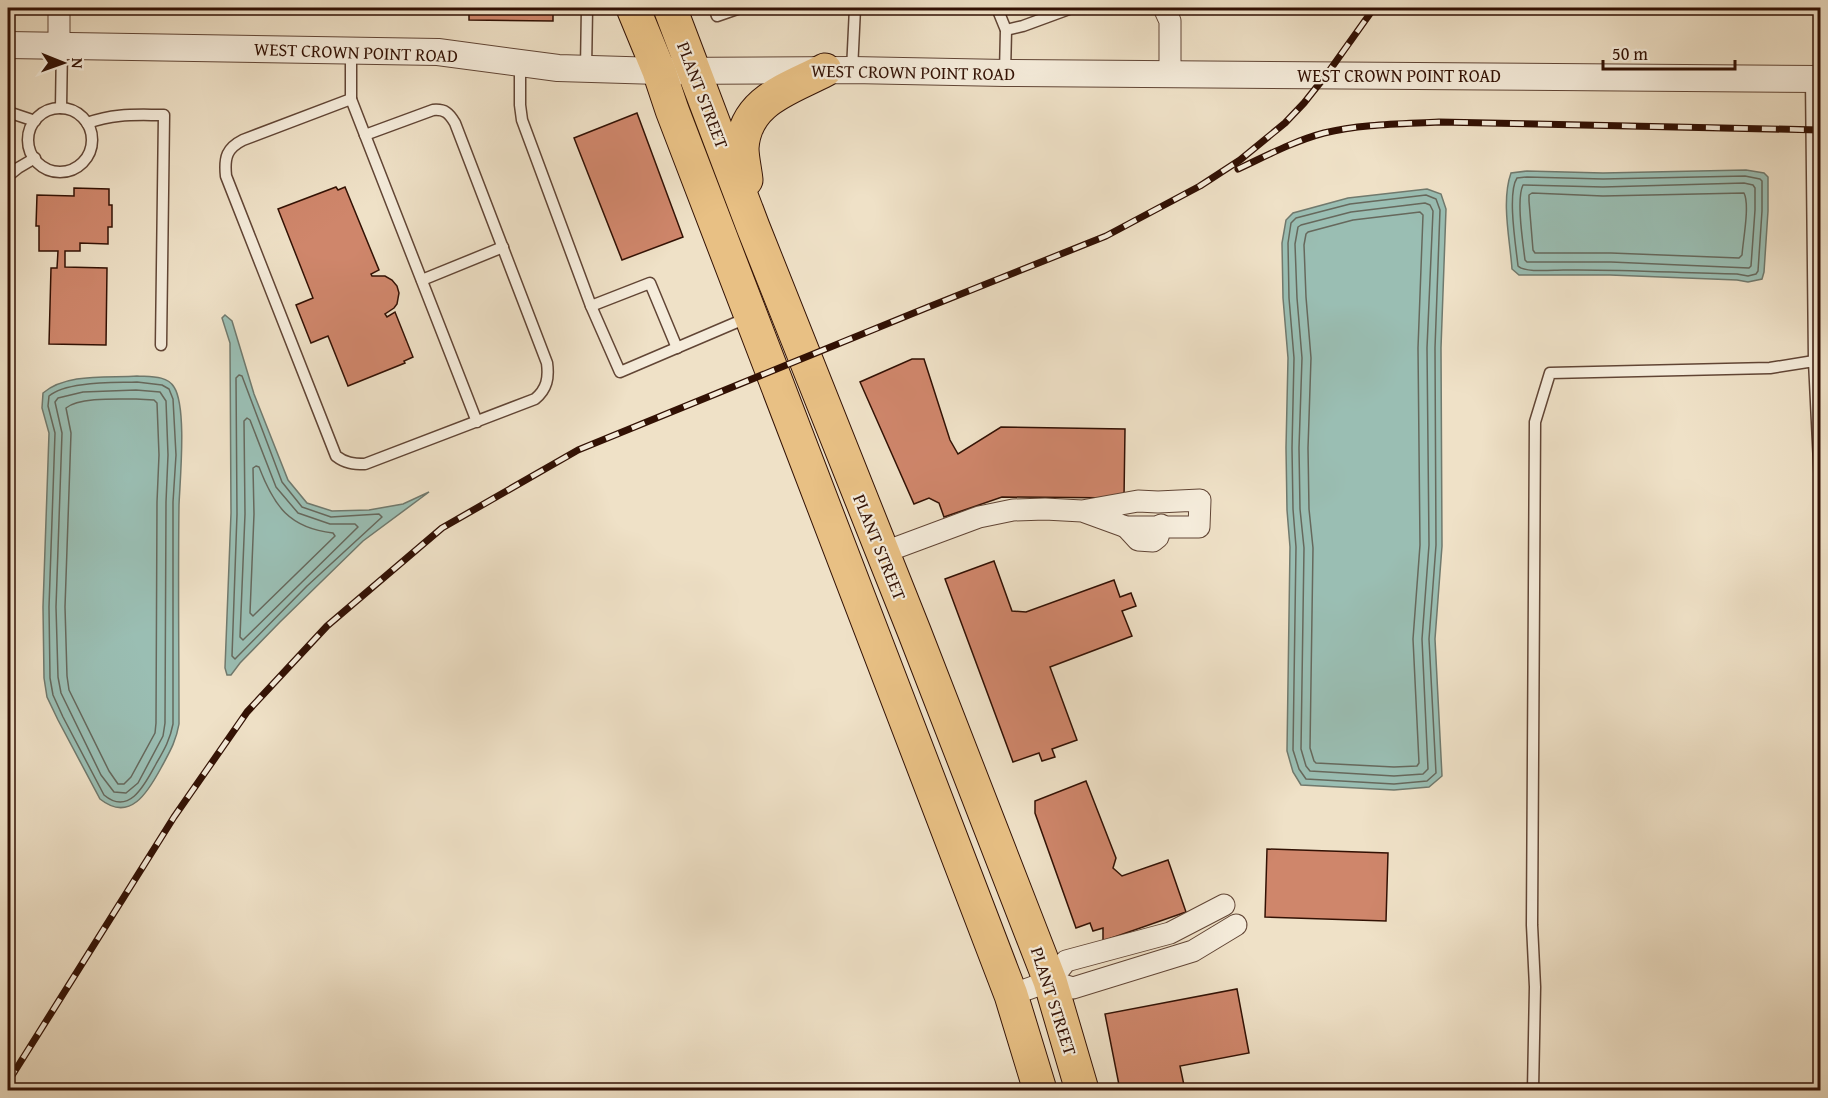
<svg xmlns="http://www.w3.org/2000/svg" width="1828" height="1098" font-family="'Gentium Book Plus',serif">
  <style>
    .water { fill: #9abeb3; stroke: #70796d; stroke-width: 1.5 }
    .lines { fill: none; stroke-linecap: round; stroke-linejoin: round }
    .shore { stroke: #66685c; stroke-width: 1.5 }
    .building { fill: #cf866b; stroke: #321104; stroke-width: 1.5 }
    .service-casing { stroke: #614535; stroke-width: 13 }
    .minor-casing { stroke: #614535; stroke-width: 23 }
    .tertiary-casing { stroke: #614535; stroke-width: 28 }
    .primary-casing { stroke: #321104; stroke-width: 35 }
    .service { stroke: #f5ecdb; stroke-width: 10 }
    .minor { stroke: #f5ecdb; stroke-width: 21 }
    .tertiary { stroke: #f5ecdb; stroke-width: 26 }
    .primary { stroke: #e8c084; stroke-width: 33 }
    .rail-casing { stroke: #321104; stroke-width: 7 }
    .rail { stroke: #f5ecdb; stroke-width: 4.5; stroke-dasharray: 14; stroke-linecap: butt }
    .labels { text-anchor: middle; dominant-baseline: central; stroke-width: 4.5; stroke-linejoin: round; paint-order: stroke }
    .street-label { font-size: 18px; fill: #321104; stroke: #f5ecdb }
  </style>
  <rect width="100%" height="100%" fill="#efe1c7"/>
  <filter id="stains"><feTurbulence type="fractalNoise" baseFrequency=".00333" numOctaves="4"/><feColorMatrix values="0 0 0 0 .2 0 0 0 0 .09 0 0 0 0 .02 0 0 0 .5 -.17"/></filter>
  <radialGradient id="worn" r=".72"><stop offset=".6" stop-color="#630" stop-opacity="0"/><stop offset="1" stop-color="#630" stop-opacity=".3"/></radialGradient>
  <g class="water">
    <path d="M1746,170L1764,173L1768,177V211L1764,272L1762,279L1748,282L1737,280L1610,275H1519L1512,269C1510,240 1501,201 1511,173L1527,171L1603,173Z"/>
    <path d="M1427,189L1441,194L1446,209L1441,348L1442,546L1435,639L1442,776L1429,787L1394,790L1301,785L1293,772L1287,751L1290,547L1287,510L1286,448L1288,358L1283,298L1282,243L1286,220L1293,213L1348,198Z"/>
    <path d="M225,315L232,321L254,394L288,480L307,503L332,511L369,510L403,504L429,492L363,541L280,622L240,663L231,675H227L225,668L231,513L230,343L222,318Z"/>
    <path d="M137,376C149,377 167,375 174,387C187,407 180,479 179,505C178,578 179,651 179,724C176,742 169,753 161,768C148,792 130,823 100,799L58,720L47,697L44,678L43,607L49,433L42,408L43,393C67,373 107,378 137,376Z"/>
  </g>
  <g class="lines">
    <g class="shore">
      <path d="M1745,176L1760,179L1762,181V211L1758,271L1756,274L1748,276L1737,274C1679,273 1621,269 1563,270C1552,270 1525,273 1518,266C1516,247 1507,193 1517,178L1527,177L1603,179Z"/>
      <path d="M1744,183L1753,185L1755,188V210L1751,266L1749,268L1611,262H1527L1525,260C1523,243 1516,199 1523,185L1603,187Z"/>
      <path d="M1532,193L1603,196L1744,193C1750,205 1743,240 1742,255L1739,258L1611,253H1535L1533,250L1529,201V195Z"/>
      <path d="M1426,195L1436,199L1440,210L1435,348L1436,545L1429,639L1436,773L1427,781L1394,784L1306,779L1299,769L1293,750L1296,547L1293,509L1292,448L1294,358L1289,298L1288,243L1291,223L1296,218L1350,204Z"/>
      <path d="M1425,203L1430,205L1433,211L1427,348L1429,545L1422,639L1428,769L1423,774L1394,776L1310,771L1306,766L1301,749L1304,548L1300,509L1299,448L1302,358L1297,298L1295,244L1298,227L1301,225L1351,212Z"/>
      <path d="M1420,212L1423,215L1418,348L1420,545L1413,639L1419,763L1417,766L1394,767L1316,763L1314,761L1310,748L1313,548L1309,509L1308,448L1311,358L1306,297L1304,245L1306,234L1308,232L1353,220Z"/>
      <path d="M239,375L242,376L282,482L302,507L331,517L379,514L382,517L307,586L235,659L232,656L237,514L236,378Z"/>
      <path d="M137,382L162,385L169,389L173,399L176,455L173,502V724C170,740 164,750 156,764C146,782 130,817 104,795L63,717L53,695L50,678L49,607L55,433L48,406L49,396C66,381 114,383 137,382Z"/>
      <path d="M136,390L160,392L166,401L168,455L166,502L165,723L163,736L138,783L126,793L114,792L101,775L61,693L58,677L56,607L62,433L55,402L58,398L83,392Z"/>
      <path d="M136,399L154,400L157,403L159,455L157,502L156,723L155,733L131,777L124,784H118L109,771L69,690L67,676L65,607L71,433L66,408C79,397 118,399 136,399Z"/>
      <path d="M247,418L250,420L276,487L298,513L330,524H355L358,527L243,640L240,637L245,514L244,421Z"/>
      <path d="M256,466L259,467C274,506 289,528 333,533L335,536L253,616L250,613L254,514L253,468Z"/>
    </g>
  </g>
  <g class="building">
    <path d="M469,8H553V21L469,20Z"/>
    <path d="M637,113L683,237L622,260L574,138Z"/>
    <path d="M336,187L338,190L345,187L379,270L371,274L372,276H385L392,280L397,286L399,293L397,304L394,308L385,314L387,317L395,312L413,357L404,361L405,363L348,386L328,336L311,343L296,305L313,298L278,209Z"/>
    <path d="M74,188L109,189V205H112V227H108V244L80,243V251H65V267L107,268L106,345L49,344L51,268H57L58,251H39V226H36L37,195L74,196Z"/>
    <path d="M912,359H924L950,440L958,454L1001,427L1125,429L1124,498L1002,497L944,517L939,503L929,498L914,504L860,382Z"/>
    <path d="M994,561L1012,611L1026,612L1114,580L1120,597L1131,593L1136,606L1122,611L1132,636L1050,667L1077,740L1052,749L1055,757L1042,761L1039,753L1013,762L945,579Z"/>
    <path d="M1086,781L1116,858L1113,868L1122,876L1168,860L1186,912L1103,941V928L1093,931L1090,923L1076,928L1035,813V801Z"/>
    <path d="M1267,849L1388,853L1386,921L1265,917Z"/>
    <path d="M1237,989L1249,1053L1180,1066L1185,1090H1120L1105,1014Z"/>
  </g>
  <g class="lines">
    <g class="service-casing">
      <g id="service">
        <path d="M714,8L717,16L740,8"/>
        <path d="M997,8L1006,30L1005,73"/>
        <path d="M1006,30L1023,26L1072,8"/>
        <path d="M351,51V99L243,140C227,148 224,157 226,176L336,456C345,463 353,464 365,464L535,399C547,389 549,378 547,363L455,123C449,113 445,109 433,110L365,135L477,422"/>
        <path d="M520,64V105L522,120L591,306L620,372L749,317"/>
        <path d="M586,69L587,8"/>
        <path d="M852,70L855,8"/>
        <path d="M1811,79L1814,361H1819"/>
        <path d="M351,99L365,135"/>
        <path d="M61,108L62,45"/>
        <circle cx="60" cy="140" r="32"/>
        <path d="M8,112L35,121"/>
        <path d="M87,123C116,113 134,115 164,115L161,345"/>
        <path d="M8,176L18,168L35,158"/>
        <path d="M422,280L503,247"/>
        <path d="M591,306L650,283L677,348"/>
        <path d="M1533,1090L1535,987L1532,925L1535,422L1550,373L1770,368L1814,361L1820,484"/>
        <path d="M1818,1090L1820,1087"/>
      </g>
    </g>
    <g class="minor-casing">
      <g id="minor">
        <path d="M1164,8L1170,21V74"/>
        <path d="M59,45V8"/>
        <path d="M1126,527L1138,540L1153,541L1158,537L1161,525"/>
        <path d="M882,553L979,517L1013,510L1045,509L1082,511L1138,501L1158,502L1200,500L1199,527H1126L1082,511"/>
        <path d="M1050,981L1073,988L1193,951L1236,925"/>
        <path d="M1011,995L1050,981L1066,961L1170,933L1224,905"/>
      </g>
    </g>
    <g class="tertiary-casing">
      <path id="tertiary" d="M8,45L438,52L558,68L659,71L852,70L1005,73L1820,79"/>
    </g>
    <g class="primary-casing">
      <g id="primary">
        <path d="M633,8L659,71L672,110L1011,995L1040,1090"/>
        <path d="M670,8L753,227L914,631L1050,981L1082,1090"/>
        <path d="M746,180C745,170 742,158 742,148C745,100 789,89 825,70"/>
      </g>
    </g>
    <use href="#service" class="service"/>
    <use href="#minor" class="minor"/>
    <use href="#tertiary" class="tertiary"/>
    <use href="#primary" class="primary"/>
    <g class="rail-casing">
      <g id="rail">
        <path d="M1238,169C1266,156 1294,141 1324,133C1361,124 1401,124 1439,122L1820,130"/>
        <path d="M8,1082L174,817L247,712L327,626L442,528L578,450L926,308L1106,236L1200,186L1240,160L1285,123L1304,103L1327,74L1374,8"/>
      </g>
    </g>
    <use href="#rail" class="rail"/>
  </g>
  <g class="labels">
    <g class="street-label">
      <text transform="translate(356 52) rotate(2)">WEST CROWN POINT ROAD</text>
      <text transform="translate(913 72) rotate(1)">WEST CROWN POINT ROAD</text>
      <text x="1399" y="75">WEST CROWN POINT ROAD</text>
      <text transform="translate(703 95) rotate(69)">PLANT STREET</text>
      <text transform="translate(880 547) rotate(68)">PLANT STREET</text>
      <text transform="translate(1054 1001) rotate(72)">PLANT STREET</text>
    </g>
  </g>
  <rect width="1828" height="1098" fill="none" stroke="#efe1c7" stroke-width="30"/>
  <rect x="9" y="9" width="1810" height="1080" fill="none" stroke="#321104" stroke-width="3"/>
  <rect x="15" y="15" width="1798" height="1068" fill="none" stroke="#321104" stroke-width="1.5"/>
  <g transform="translate(63 63) rotate(91)" stroke="#f5ecdb" stroke-width="4.5" paint-order="stroke">
  <path d="M0-4.5L10 22L0 15L-10 22Z" fill="#321104"/>
  <text y="-9" font-size="16" font-weight="bold" text-anchor="middle" fill="#321104">N</text>
  </g>
  <path d="M1603 60v9h132v-9" fill="none" stroke="#321104" stroke-width="3"/>
  <text x="1612" y="60" font-size="18" fill="#321104" stroke="#f5ecdb" stroke-width="4.5" paint-order="stroke">50 m</text>
  <rect width="100%" height="100%" filter="url(#stains)"/>
  <rect width="100%" height="100%" fill="url(#worn)"/>
</svg>
